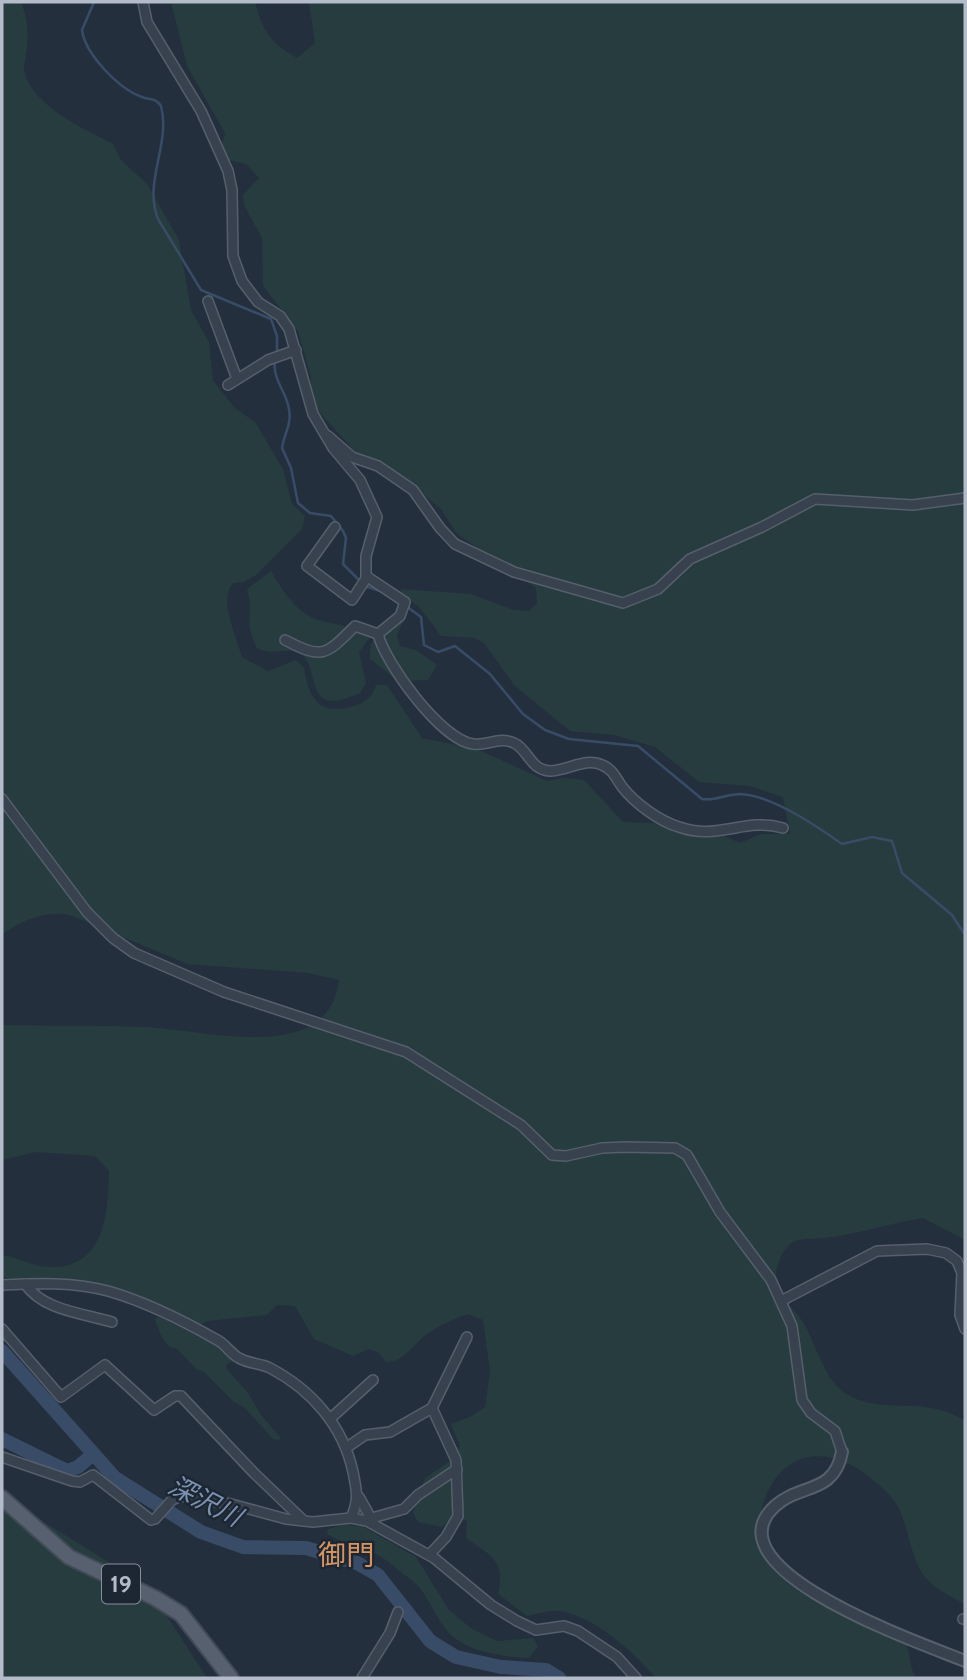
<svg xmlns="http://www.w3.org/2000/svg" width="967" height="1680" font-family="Cabin,'Noto Sans JP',sans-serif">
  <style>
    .green { fill: #263c3f }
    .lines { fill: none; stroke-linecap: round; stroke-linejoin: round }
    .stream { stroke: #394c67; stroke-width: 2.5 }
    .river { stroke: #394c67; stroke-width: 14 }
    .minor-casing { stroke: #565f6c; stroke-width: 12 }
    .tertiary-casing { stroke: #565f6c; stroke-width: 14 }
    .primary-casing { stroke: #414a57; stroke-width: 18 }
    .minor { stroke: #38414e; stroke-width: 9 }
    .tertiary { stroke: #38414e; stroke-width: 10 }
    .primary { stroke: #56606e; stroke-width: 14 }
    .labels { text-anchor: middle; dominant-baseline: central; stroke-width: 5; stroke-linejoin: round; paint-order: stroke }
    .shield { fill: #1d2633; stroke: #878f9c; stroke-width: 2 }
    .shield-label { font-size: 23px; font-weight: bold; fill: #b4bcc9 }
    .water-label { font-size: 26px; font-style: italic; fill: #7c92b1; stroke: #1d2633 }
    .quarter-label { font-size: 28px; fill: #d59563; stroke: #1d2633 }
  </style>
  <rect width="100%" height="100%" fill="#242f3e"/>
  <g class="green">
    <path d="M2,2H21C28,20 29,35 26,54C26,59 23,66 24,70C31,106 85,129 113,144L121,160L147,184L179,240L191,310L209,342L213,381L235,408L255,422L283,469L292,504L305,516L302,529L256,575L244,582L233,583C218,600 237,638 242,657L268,671L296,660L304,668C309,699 319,716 354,706C365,703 373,696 376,685H387L422,738L477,749L547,781L565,778L584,780L623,822L699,825L740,843L761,834H790L783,797L749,786L699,782L655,747L614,735L570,731L514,685L484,643L474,638L441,636L420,608L401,593V589L471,594L513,610L528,611L537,604L536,588L457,534L441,509L382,461L359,456L310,402L311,378L298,331L263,286L262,238L244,205L243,195L259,178L246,164L229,160L222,145L225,133L187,66L171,2H255C263,32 270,42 297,58L315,43L309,2H965V1240L923,1218C890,1223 858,1234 825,1238C814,1239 797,1237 789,1245C781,1253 775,1268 776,1279C778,1299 795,1308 804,1324C817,1346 824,1381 848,1395C881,1415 928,1395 965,1421V1604C952,1597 929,1586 922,1573C909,1553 907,1515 892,1498C858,1459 800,1432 769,1489C758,1510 758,1533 763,1556L802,1586L904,1638C911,1652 908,1665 916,1678H656C635,1653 594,1616 560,1611C551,1610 537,1614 527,1616L498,1594C506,1560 491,1556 466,1538L467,1521L454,1518L442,1527L418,1522L413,1513L425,1478L454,1458L460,1446L451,1424L472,1416L485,1407L490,1371L483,1320L468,1314C453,1319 440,1325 427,1334C414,1344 404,1362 386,1362L379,1353L369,1349L353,1356L314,1339L295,1306L277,1305L267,1315L208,1321L199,1325C132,1285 90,1276 12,1280L2,1276V1255C18,1257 34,1267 49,1267C105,1269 108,1214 109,1171L95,1156L36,1152L2,1160V1025C50,1026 98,1025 146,1027C195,1030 257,1047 304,1029C326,1021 336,1001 339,980L308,973L187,964L70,915C44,910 24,920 2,934Z"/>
    <path d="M271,571C283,591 297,615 322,621C340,625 354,627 371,636L359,652L366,683L360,693C352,696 342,701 334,701C307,702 318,662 299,653C285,646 274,657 257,648C243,622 254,612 247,589Z"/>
    <path d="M397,614L405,618L397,635L400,646L416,650L437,665L428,680L398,681L370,659C368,641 381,620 397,614Z"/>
    <path d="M157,1316L220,1346L234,1361L227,1364L226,1368L248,1393L261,1415L280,1437L279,1440L273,1439L245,1408L234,1402L204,1372L196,1369L176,1348L170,1347L162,1338L155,1320Z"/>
    <path d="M2,1496L118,1568L161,1607L207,1678H2Z"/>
    <path d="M343,1525L362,1526L416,1557L449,1610L472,1629L497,1641L533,1638L538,1647L529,1658C504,1657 466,1652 448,1632C433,1614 427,1589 406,1576C397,1570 390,1562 381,1557C363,1546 344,1544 327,1534L328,1529Z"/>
  </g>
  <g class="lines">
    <g class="stream">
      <path d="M94,2L82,30C85,54 119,89 142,97C150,100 156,98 161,106C171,144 143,182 158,219L201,290L271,319L277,336V355"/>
      <path d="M275,361C272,379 287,393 289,409C292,424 284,434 282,448L291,468L298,503L310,513L331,516L343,531L346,538L343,564L365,586L383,592"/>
      <path d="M406,606L421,617L424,645L438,652L455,646L490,674L523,714L545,730L569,739L638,746L702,799C715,801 727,794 740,794C772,795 817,826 842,844L872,837L892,841L902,873L952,915L965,935"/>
    </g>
    <g class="river">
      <path d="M2,1351L115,1478L201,1532L243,1547L306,1548L357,1563L378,1575L430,1641L456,1657L501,1667L546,1670L559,1678"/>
      <path d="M2,1439L67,1471L78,1467L92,1455"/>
    </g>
    <g class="minor-casing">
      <g id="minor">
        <path d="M143,2L147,22L201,111L228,171L232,190L233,256L242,281L258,302L280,316L289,329L313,414L333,448L360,480L377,517L366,556V576L405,602L400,616L378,634"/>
        <path d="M208,301L237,379"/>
        <path d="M228,385L268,360L296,350"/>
        <path d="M328,436L352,457L378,466L413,490L440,528L455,544L514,572L623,603L658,589L690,559L762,527L815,499L913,505L965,498"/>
        <path d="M335,527L307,566L352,600L367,577"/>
        <path d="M378,634C385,663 441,740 473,744C488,746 499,736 514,743C528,749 530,770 550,771C567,771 586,757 602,765C613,769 616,779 623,788C636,804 659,821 679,827C719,841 744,817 783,828"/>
        <path d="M285,640C323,660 326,655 355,626L378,634"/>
        <path d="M2,799L87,912L113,938L134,953L224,992L406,1052L521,1125L552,1155L566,1156L602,1148L625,1147L675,1148L687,1155L720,1212L771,1280L792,1326L802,1400L811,1413L835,1431L842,1452"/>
        <path d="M25,1284C44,1311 83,1313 112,1322"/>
        <path d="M2,1285C38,1283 73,1282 108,1291C147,1302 184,1321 219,1341C227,1346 231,1354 239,1358C249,1364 260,1363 270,1368C312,1390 343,1426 353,1472C357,1492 359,1500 351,1518"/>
        <path d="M781,1301L877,1251L927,1249L946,1253L957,1261L962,1273L960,1315L965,1329"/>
        <path d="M2,1329L61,1397L105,1365L154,1410L175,1396H181L254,1473L304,1521"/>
        <path d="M331,1418L373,1380"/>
        <path d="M346,1448L365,1435L390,1432L432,1408L467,1337"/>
        <path d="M2,1457L72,1481L80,1482L93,1475L151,1520L155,1519L172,1500L181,1496L231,1504L286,1519L313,1522L351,1518L367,1521L434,1558L491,1605L517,1621L536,1630L564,1626L578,1631L617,1657L636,1678"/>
        <path d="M359,1497L373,1522"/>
        <path d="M372,1518L404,1509L418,1495L457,1469"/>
        <path d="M429,1555L446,1537L458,1516L456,1460L432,1408"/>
        <path d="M963,1619H965"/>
        <path d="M362,1678L390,1633L398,1612"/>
      </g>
    </g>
    <g class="tertiary-casing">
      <path id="tertiary" d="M842,1452C834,1495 800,1483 775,1506C705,1570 929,1646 965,1661"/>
    </g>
    <g class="primary-casing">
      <path id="primary" d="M2,1498L69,1557L155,1598L181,1614L231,1678"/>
    </g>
    <use href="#minor" class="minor"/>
    <use href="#tertiary" class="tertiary"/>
    <use href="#primary" class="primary"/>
  </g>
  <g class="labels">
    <rect class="shield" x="102" y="1564.5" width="38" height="39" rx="5"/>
    <g class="shield-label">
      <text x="121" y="1584">19</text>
    </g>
    <g class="water-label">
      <text transform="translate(205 1501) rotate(27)">深沢川</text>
    </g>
    <g class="quarter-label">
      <text x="346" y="1555">御門</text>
    </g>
  </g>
  <rect width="967" height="1680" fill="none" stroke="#b4bcc9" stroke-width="7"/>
</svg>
